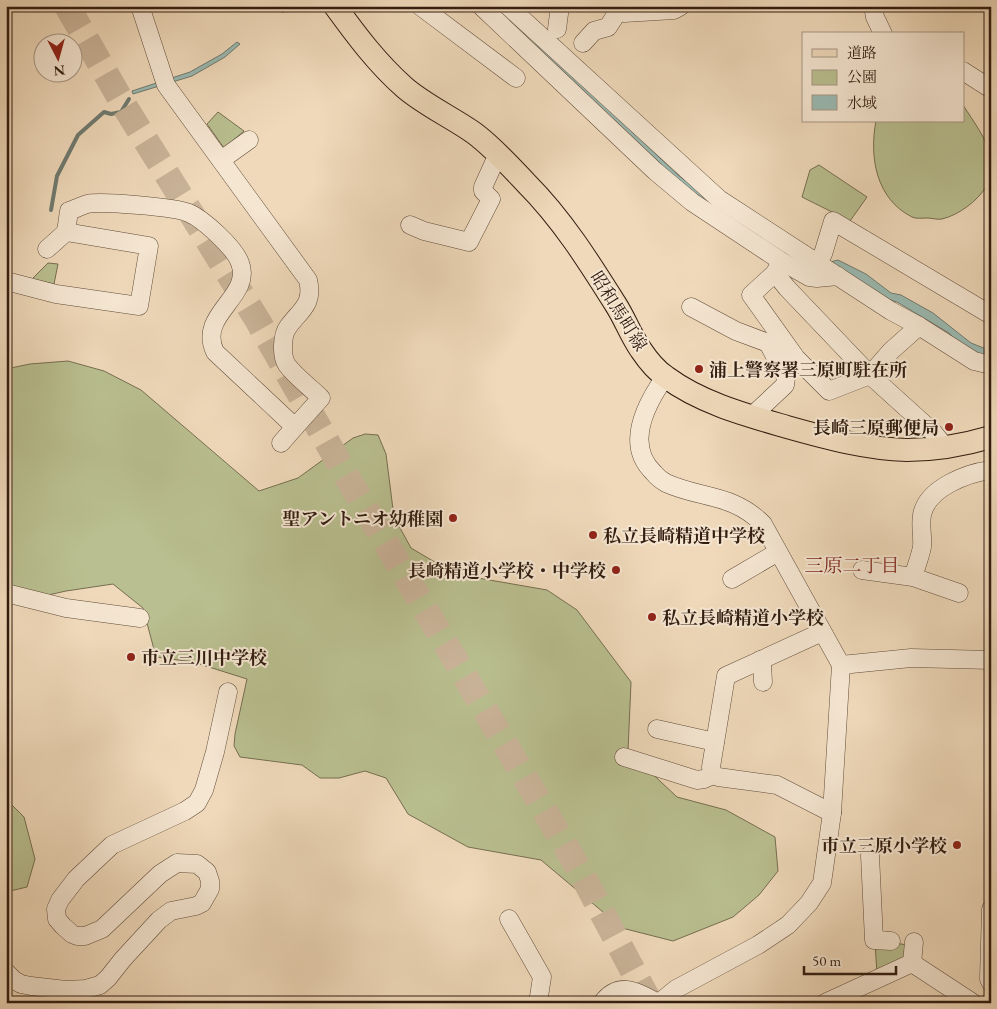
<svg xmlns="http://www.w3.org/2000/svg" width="997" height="1009" font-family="'EB Garamond','Noto Serif JP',serif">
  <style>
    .green { fill: #b9bf90; stroke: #766e50 }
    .water { fill: #9abab2; stroke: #707b71 }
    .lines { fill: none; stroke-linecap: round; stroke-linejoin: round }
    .stream { stroke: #707b71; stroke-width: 4 }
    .highway-tunnel { stroke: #c9b398; stroke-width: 26; stroke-dasharray: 26 13; stroke-linecap: butt }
    .minor-casing { stroke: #614c3a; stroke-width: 19 }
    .major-casing { stroke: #321d10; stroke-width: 24 }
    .minor { stroke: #f5e6d2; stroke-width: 18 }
    .major { stroke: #efd9ba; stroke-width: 22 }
    .poi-dot { fill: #8f2418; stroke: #f5e6d2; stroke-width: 2 }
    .labels { text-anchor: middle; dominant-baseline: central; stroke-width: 4; stroke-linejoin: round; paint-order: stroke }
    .street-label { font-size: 18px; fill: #321d10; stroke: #f5e6d2 }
    .poi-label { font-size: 18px; font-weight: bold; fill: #321d10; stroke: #f5e6d2; text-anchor: start }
    .neighbourhood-label { font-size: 19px; fill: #7a1f14; stroke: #f5e6d2 }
  </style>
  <rect width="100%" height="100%" fill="#efd9ba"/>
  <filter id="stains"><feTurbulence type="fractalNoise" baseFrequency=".004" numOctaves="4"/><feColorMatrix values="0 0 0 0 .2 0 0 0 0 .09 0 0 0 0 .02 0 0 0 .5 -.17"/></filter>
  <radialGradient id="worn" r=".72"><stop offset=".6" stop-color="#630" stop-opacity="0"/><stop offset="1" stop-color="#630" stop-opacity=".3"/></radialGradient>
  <g class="green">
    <path d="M963,105C973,121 988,140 991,159C992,167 991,179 987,185C979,200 959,215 942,219C938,220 932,218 927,218C922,218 916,219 912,217C876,199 869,157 876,121H963Z"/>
    <path d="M218,112L244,131L224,148L207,124Z"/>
    <path d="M819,165L867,197L850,221L802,197L810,170Z"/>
    <path d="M48,263L58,264L54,284L32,279Z"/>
    <path d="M68,361L104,371L141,390L259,491L298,478L353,438L365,434L378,435L386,454L394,517L411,548L455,574L547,590L577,610L631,682L628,751L677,797L726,810L775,837L778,871L759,895L733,917L673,941L622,928L541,860L468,847L408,814L386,778L365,771L339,778H320L302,765L240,757L234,746L235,734L247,679L193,662L156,657L143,608L113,584L66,591L17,602L6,596V369L30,364Z"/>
    <path d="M6,799L24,817L35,859L27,887L6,892Z"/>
    <path d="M875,943L902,944L911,947L910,961L877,974Z"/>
  </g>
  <g class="water">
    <path d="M485,6H499L679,176L731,214L826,263L838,260L866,274L891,293L901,295L933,313L971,343L991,351V357L967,352L949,333L897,302L813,275L673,182Z"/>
    <path d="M237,42L240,44L225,57L192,76L133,94L132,91L190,72L222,54Z"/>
  </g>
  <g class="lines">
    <g class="stream">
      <path d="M283,11L293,6"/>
      <path d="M51,210L57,176L78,135L104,112L111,114L121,112L129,99"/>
    </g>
    <path class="highway-tunnel" d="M67,6L125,107L258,321L351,484L579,869L650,1003"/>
    <g class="minor-casing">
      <g id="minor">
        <path d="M420,6L516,78"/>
        <path d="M481,6L655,171L692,202L781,261L809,277L817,278L838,276"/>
        <path d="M508,6L719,199L891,311L919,326L974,361L991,365"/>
        <path d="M617,6L624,13L674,10L681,6"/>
        <path d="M873,6L875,17L883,34"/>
        <path d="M557,29L560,6"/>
        <path d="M583,43L594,31L608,27L619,10"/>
        <path d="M963,71L991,89"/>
        <path d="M221,160L249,140"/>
        <path d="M410,225L424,231L469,242L491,199L483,191V187L498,154"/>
        <path d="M47,249L66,232"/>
        <path d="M780,263L775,273L787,288L870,375L933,432L945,447"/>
        <path d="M816,263L823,254L833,221L991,315"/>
        <path d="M775,273L751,295L796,358L829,391L870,375L891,351L919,326"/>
        <path d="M6,281L56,294L139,306L149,246L66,232L69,211C75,209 81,206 87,204C102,201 176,207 189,213C203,219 235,248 240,263C253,297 197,314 215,352L295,427L321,398C311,388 295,376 287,365C281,356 282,335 288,327C300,310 314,305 308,280L166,85L140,6"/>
        <path d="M691,307L736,331L768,343L786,377L785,385L752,416"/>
        <path d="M281,443L295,427"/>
        <path d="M862,570L913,577L959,593"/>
        <path d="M913,577C916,567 920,557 922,547C923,536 920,525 922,515C927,488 967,473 991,470"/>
        <path d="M732,579L778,552"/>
        <path d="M6,593L66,608L140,618"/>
        <path d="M822,632L726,676L711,767L713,775L718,777L777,785L832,813"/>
        <path d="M760,660L762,665L763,682"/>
        <path d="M841,665L911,658L991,660"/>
        <path d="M657,729L715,742"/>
        <path d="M624,757L697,780L704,779L713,775"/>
        <path d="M870,855L874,940L891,941"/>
        <path d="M991,909L989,979L991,983"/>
        <path d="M509,919L542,977L538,1003"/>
        <path d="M912,963L973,1003"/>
        <path d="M912,963L914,942"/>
        <path d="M6,972L14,980L21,984L31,986L66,990L86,989L100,985L108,978L123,959L159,920L171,911L196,906L202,903L210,889V881L207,872L197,864L177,863L160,874L102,929L85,936H77L72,934L63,926L57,919L56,909L60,900L76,879L112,845L185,811L197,803L204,790L215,752L228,692"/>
        <path d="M602,1003C619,980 637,992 658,1003"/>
        <path d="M659,1003L676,989L758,945L788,925L809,903L822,883L832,813L841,665L763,524C732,493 701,499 666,483C661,480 657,477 654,473C624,445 646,404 665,377"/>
        <path d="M825,1003L912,963"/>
        <path d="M990,1003H991"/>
      </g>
    </g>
    <g class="major-casing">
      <path id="major" d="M335,6C356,35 377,63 404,87C423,104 453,118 474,133C493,147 510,166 526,183C562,219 589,262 616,305C625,319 631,336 641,350C647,359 657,371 666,377C701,403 746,415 787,427C826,438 867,449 907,450C935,450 964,445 991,437"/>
    </g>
    <use href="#minor" class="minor"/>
    <use href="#major" class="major"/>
  </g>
  <g class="poi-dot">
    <circle cx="699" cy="369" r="5"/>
    <circle cx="949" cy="427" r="5"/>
    <circle cx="453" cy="518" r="5"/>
    <circle cx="593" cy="535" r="5"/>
    <circle cx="616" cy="570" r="5"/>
    <circle cx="652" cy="617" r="5"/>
    <circle cx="131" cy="657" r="5"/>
    <circle cx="957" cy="845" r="5"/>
  </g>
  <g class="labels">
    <g class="street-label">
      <text transform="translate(619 311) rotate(58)">昭和馬町線</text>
    </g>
    <g class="poi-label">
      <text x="709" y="369">浦上警察署三原町駐在所</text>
      <text x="939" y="427" text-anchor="end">長崎三原郵便局</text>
      <text x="443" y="518" text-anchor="end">聖アントニオ幼稚園</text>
      <text x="603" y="535">私立長崎精道中学校</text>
      <text x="606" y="570" text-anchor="end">長崎精道小学校・中学校</text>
      <text x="662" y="617">私立長崎精道小学校</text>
      <text x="141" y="657">市立三川中学校</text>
      <text x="947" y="845" text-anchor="end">市立三原小学校</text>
    </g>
    <g class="neighbourhood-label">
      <text x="852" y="565">三原二丁目</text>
    </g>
  </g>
  <rect width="997" height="1009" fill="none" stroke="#efd9ba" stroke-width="25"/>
  <rect x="8" y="8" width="982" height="994" fill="none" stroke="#321d10" stroke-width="2.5"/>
  <rect x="12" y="12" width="972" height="984" fill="none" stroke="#321d10"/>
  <rect x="802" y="32" width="162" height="90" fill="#f5e6d2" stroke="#a79684"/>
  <rect x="812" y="49" width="25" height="8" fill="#efd9ba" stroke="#a79684"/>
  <text x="847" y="58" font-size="15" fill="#321d10">道路</text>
  <rect x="812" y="70" width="25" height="15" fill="#b9bf90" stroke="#a79684"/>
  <text x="847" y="82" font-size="15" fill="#321d10">公園</text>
  <rect x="812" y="95" width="25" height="15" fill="#9abab2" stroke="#a79684"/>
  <text x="847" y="108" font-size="15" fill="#321d10">水域</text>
  <g transform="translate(58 58) rotate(174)"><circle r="24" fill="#f5e6d2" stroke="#a79684"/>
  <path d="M0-4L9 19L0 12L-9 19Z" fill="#8f2418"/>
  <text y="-8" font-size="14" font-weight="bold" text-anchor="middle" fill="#321d10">N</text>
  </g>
  <path d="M804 966v8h92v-8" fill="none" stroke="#321d10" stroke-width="2.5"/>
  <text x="812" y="966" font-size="15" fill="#321d10" stroke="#f5e6d2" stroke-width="4" paint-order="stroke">50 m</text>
  <rect width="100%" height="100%" filter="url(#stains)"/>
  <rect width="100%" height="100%" fill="url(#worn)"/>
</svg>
